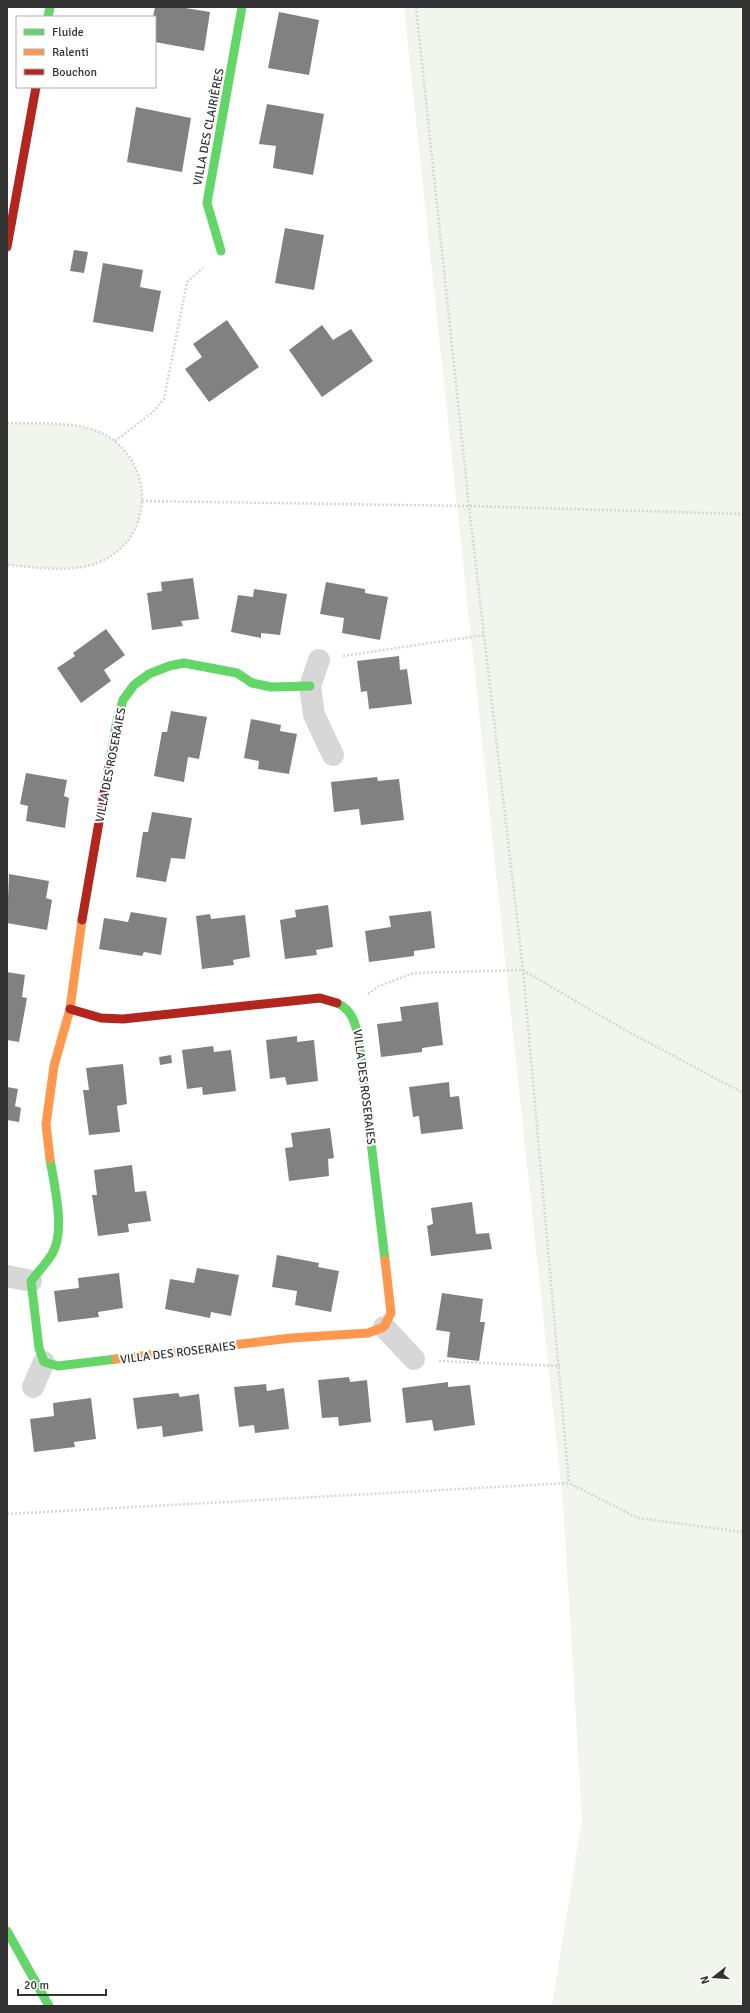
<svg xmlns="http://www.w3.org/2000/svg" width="750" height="2013" font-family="Signika,sans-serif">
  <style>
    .green { fill: #f1f5ed }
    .building { fill: #818181 }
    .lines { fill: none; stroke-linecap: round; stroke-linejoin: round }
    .path { stroke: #d6d6d6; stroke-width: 2.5; stroke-dasharray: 2 2; stroke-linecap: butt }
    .street { stroke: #d7d7d7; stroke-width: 22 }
    .fast { stroke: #63d668; stroke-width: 9 }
    .slow { stroke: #ff974d; stroke-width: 9 }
    .jam { stroke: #b3261e; stroke-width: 9 }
    .labels { text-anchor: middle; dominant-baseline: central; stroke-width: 4; stroke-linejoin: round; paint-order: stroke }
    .street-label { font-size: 12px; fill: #333; stroke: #fff }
  </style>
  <rect width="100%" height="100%" fill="#fff"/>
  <g class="green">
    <path d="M404,7H743V2006H552L582,1820L563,1504Z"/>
    <path d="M7,423C36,424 70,421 97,431C156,455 158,540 97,563C70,573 36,567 7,565Z"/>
  </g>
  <g class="building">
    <path d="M155,7H179L210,12L204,51L155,42V17H153Z"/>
    <path d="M279,12L319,20L309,75L268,68Z"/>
    <path d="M267,104L324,114L313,175L273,168L276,146L259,144Z"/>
    <path d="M136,107L191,118L182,172L127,162Z"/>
    <path d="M285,228L324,235L314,290L275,283Z"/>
    <path d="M74,250L88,252L84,273L70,271Z"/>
    <path d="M103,263L143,270L140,287L161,291L153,332L93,322Z"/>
    <path d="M227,320L259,367L209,402L185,369L202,357L193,344Z"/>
    <path d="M322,325L333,340L351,329L373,361L322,397L289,350Z"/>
    <path d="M193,578L199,619L181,621L183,626L152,630L147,593L162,591L161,582Z"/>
    <path d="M326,582L365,589V593L388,597L380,640L342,633L344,618L320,614Z"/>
    <path d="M254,589L287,594L280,635L261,633V638L231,632L238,595L253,597Z"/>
    <path d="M106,629L125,655L104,670L111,681L81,703L57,668L75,656L73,653Z"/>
    <path d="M399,656L400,670L407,669L412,704L369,709L367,691L361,692L357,661Z"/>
    <path d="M171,711L207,717L199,759L188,757L184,782L154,776L162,732H167Z"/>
    <path d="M251,719L281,725L280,731L297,734L289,774L258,769L259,761L244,758Z"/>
    <path d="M26,773L67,780L64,796L69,798L65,828L26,821L28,806L20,804Z"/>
    <path d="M377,777L378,781L399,779L404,820L361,825L359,809L334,812L331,782Z"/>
    <path d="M152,812L192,818L185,859L171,858L166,882L136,877L143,832H148Z"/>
    <path d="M9,874L49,881L46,898L52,900L47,930L7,923Z"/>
    <path d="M328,905L333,947L316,950L317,955L285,959L280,920L296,917L295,910Z"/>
    <path d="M431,911L435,948L414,951V956L369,962L365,931L391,927L389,916Z"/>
    <path d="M131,912L167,918L161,955L144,952L142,956L99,949L104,918L128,922Z"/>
    <path d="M210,914L211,919L245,915L250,957L233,960L234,965L202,969L196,916Z"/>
    <path d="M7,972L25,975L22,997L27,998L19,1042L7,1040Z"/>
    <path d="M438,1002L443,1045L422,1048V1052L381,1057L377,1024L402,1021L400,1007Z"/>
    <path d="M297,1036V1042L314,1040L318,1081L287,1085L285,1077L270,1079L266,1040Z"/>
    <path d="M213,1046L214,1052L231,1050L236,1091L203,1095L202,1087L187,1089L182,1050Z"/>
    <path d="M171,1055L172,1063L160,1065L159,1057Z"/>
    <path d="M123,1064L127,1104L117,1106L120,1132L89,1135L83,1090H89L86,1068Z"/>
    <path d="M449,1082L450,1097L459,1096L463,1129L421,1134L419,1116L413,1117L409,1087Z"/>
    <path d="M7,1087L18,1089L15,1106L21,1108L19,1122L7,1120Z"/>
    <path d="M330,1128L334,1158L328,1159L329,1176L289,1181L285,1148L293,1147L291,1133Z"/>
    <path d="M132,1165L135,1192L146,1191L151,1221L128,1224L129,1232L98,1236L92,1195H97L94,1170Z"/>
    <path d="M472,1202L476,1234L489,1233L492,1249L431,1256L427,1226L433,1224L431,1208Z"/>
    <path d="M277,1255L319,1263L318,1267L339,1271L331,1312L295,1305L297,1291L272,1287Z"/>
    <path d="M197,1268L239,1275L231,1316L211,1312L210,1318L165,1309L170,1279L194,1283Z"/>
    <path d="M119,1273L123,1308L98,1312L99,1317L58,1322L54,1291L79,1288L78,1278Z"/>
    <path d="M442,1293L483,1299L480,1322H485L479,1361L447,1357L450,1332L436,1330Z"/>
    <path d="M349,1377L350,1382L367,1380L371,1422L339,1426L338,1417L322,1418L318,1380Z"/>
    <path d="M448,1382V1387L470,1385L475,1425L434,1431L432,1420L406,1423L402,1388Z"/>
    <path d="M266,1384L267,1391L284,1388L289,1429L255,1433L254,1425L239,1427L234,1387Z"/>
    <path d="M178,1393L180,1397L199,1394L203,1431L163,1437L162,1426L137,1429L133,1398Z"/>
    <path d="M91,1398L96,1439L74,1442L75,1447L34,1452L30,1419L54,1416L53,1403Z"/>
  </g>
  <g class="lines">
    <g class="path">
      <path d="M416,7L469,506L523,970L569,1483"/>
      <path d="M7,423C36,424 70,421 97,431C156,455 158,540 97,563C70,573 36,567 7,565"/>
      <path d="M115,441L153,412L164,399L187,282L203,268"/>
      <path d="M142,501L469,506L743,514"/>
      <path d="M343,656L485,635"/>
      <path d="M368,994L379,986L414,973L523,970L616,1025L743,1093"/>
      <path d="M439,1361L560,1366"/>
      <path d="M7,1514L569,1483L638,1518L743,1532"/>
    </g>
    <g class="street">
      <path d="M319,660L310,686L314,715L333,755"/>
      <path d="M7,1276L31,1281"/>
      <path d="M384,1327L414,1359"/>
      <path d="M33,1387L44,1362"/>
    </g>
    <g class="fast">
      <path d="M48,17L50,7"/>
      <path d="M221,251L207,203L242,7"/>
      <path d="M108,770L117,720L123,700L134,685L149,674L169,666L184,663L237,673L252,683L271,687L310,686"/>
      <path d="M337,1003C353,1010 356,1025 359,1041L385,1260"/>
      <path d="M50,1159C54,1184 66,1232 52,1254C46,1264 38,1272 31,1281L39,1348L44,1362L58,1366L116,1359"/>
      <path d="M7,1931L49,2006"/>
    </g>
    <g class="slow">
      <path d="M50,1159L46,1124L54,1066L70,1009L82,920"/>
      <path d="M116,1359L291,1338L368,1333L384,1327L391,1313L385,1260"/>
    </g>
    <g class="jam">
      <path d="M7,247L36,87"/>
      <path d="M82,920L108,770"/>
      <path d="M70,1009L101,1018L123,1019L320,998L337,1003"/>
    </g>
  </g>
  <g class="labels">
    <g class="street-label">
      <text transform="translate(209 127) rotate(-79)">VILLA DES CLAIRIÈRES</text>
      <text transform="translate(111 765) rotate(-79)">VILLA DES ROSERAIES</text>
      <text transform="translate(364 1087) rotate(83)">VILLA DES ROSERAIES</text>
      <text transform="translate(178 1353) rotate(-7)">VILLA DES ROSERAIES</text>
    </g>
  </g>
  <rect width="750" height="2013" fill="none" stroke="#333333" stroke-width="16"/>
  <rect x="16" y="16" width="140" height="72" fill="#ffffff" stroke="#adadad"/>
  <rect x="24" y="29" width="20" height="6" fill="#63d668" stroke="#adadad"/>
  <text x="52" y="36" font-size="12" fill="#333333">Fluide</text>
  <rect x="24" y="49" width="20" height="6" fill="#ff974d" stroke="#adadad"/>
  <text x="52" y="56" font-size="12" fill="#333333">Ralenti</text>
  <rect x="24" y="69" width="20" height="6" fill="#b3261e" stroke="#adadad"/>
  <text x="52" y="76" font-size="12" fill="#333333">Bouchon</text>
  <g transform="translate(714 1977) rotate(253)" stroke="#ffffff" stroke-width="3" paint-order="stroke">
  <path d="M0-3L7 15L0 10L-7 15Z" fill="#333333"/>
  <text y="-6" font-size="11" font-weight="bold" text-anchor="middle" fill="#333333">N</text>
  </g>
  <path d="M18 1989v6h88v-6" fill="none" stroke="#333333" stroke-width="2"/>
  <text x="24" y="1989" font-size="12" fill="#333333" stroke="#ffffff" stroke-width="3" paint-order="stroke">20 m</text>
</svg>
